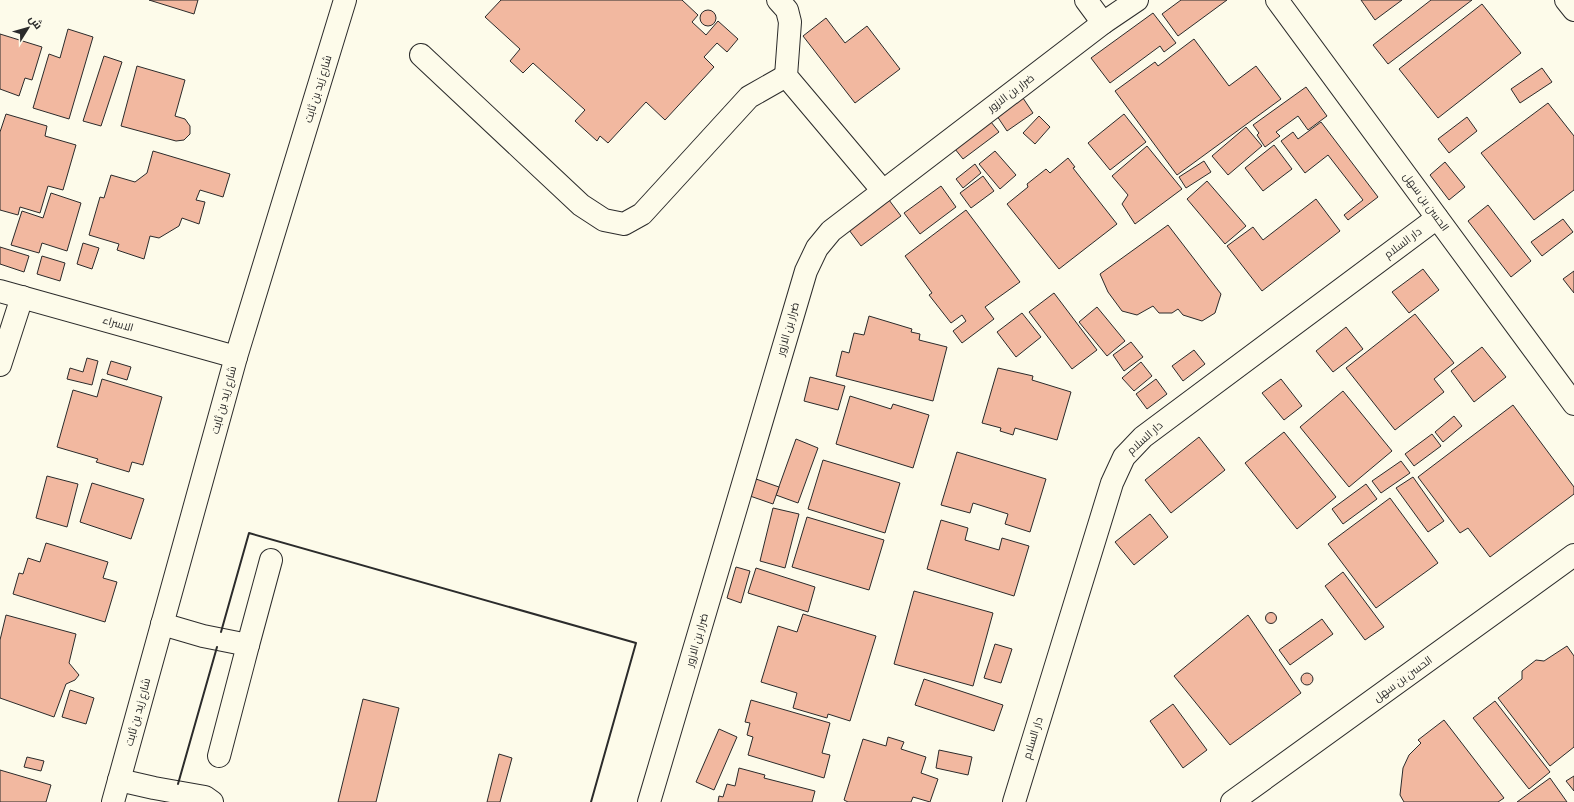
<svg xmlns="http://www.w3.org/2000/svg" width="1574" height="802" font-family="Signika,Cairo,sans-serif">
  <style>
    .building { fill: #f2b8a0; stroke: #2b2b2b }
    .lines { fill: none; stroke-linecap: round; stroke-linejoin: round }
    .minor-casing { stroke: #2b2b2b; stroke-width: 24 }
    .minor { stroke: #fdfbea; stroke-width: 22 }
    .wall { stroke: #2b2b2b; stroke-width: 2 }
    .labels { text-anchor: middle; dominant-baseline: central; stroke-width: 3; stroke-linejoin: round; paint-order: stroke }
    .street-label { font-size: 11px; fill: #2b2b2b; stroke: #fdfbea }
  </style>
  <rect width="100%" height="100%" fill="#fdfbea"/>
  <g class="building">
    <path d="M149,0H198L194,14Z"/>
    <path d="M501,0H682L698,15L692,22L706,35L718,21L738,39L727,52L717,43L704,57L714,67L665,120L646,102L608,143L600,136L597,141L575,121L585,110L533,63L523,73L510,61L520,49L485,17Z"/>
    <path d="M1181,0H1227L1178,36L1162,14Z"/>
    <path d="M1361,0H1402L1375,20Z"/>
    <path d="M1431,0H1472L1388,64L1373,45Z"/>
    <path d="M1482,4L1521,53L1438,118L1399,69Z"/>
    <circle cx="708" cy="18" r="8"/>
    <path d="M1153,13L1176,43L1164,52L1160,46L1110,83L1091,58Z"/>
    <path d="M826,18L845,43L867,26L900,69L855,103L803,36Z"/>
    <path d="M68,29L93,37L69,119L33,108L49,54L60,58Z"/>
    <path d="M0,34L42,47L32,80L25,78L19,96L0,89Z"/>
    <path d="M1194,39L1229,86L1256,66L1281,99L1177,175L1115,91L1155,62L1158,66Z"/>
    <path d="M104,56L122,62L101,126L83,121Z"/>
    <path d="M137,66L185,80L175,116L185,119L190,126V134L184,140L176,141L121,126Z"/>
    <path d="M1542,68L1552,82L1520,103L1511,89Z"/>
    <path d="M1306,87L1327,116L1308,130L1298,116L1276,132L1280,136L1265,147L1257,135L1259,133L1253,125Z"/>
    <path d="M1023,98L1033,113L1007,131L997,116Z"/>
    <path d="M1548,103L1574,136V190L1534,220L1481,153Z"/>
    <path d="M6,114L47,126L45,136L76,145L63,190L48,186L40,213L20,207L18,215L0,210V132Z"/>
    <path d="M1124,114L1146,142L1110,170L1088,143Z"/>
    <path d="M1039,116L1050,127L1035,144L1023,133Z"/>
    <path d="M1467,117L1477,131L1449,153L1438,139Z"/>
    <path d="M991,122L999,132L963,159L955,149Z"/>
    <path d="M1321,122L1378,197L1348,220L1344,215L1363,200L1328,155L1305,173L1281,141L1293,132L1298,139Z"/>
    <path d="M1246,127L1262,146L1228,175L1212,156Z"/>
    <path d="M1274,145L1292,169L1263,191L1245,168Z"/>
    <path d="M1147,146L1182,189L1135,224L1122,204L1128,195L1112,176Z"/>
    <path d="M153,151L230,174L223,197L200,190L196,200L205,202L199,224L182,218L179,226L159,238L150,236L144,259L117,250L119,244L89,235L100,197L104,198L111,175L135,182L147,173Z"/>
    <path d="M995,151L1016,175L1000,189L979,164Z"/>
    <path d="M1068,158L1075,167L1073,168L1117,224L1059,269L1007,204L1028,187L1027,184L1046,169L1050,173Z"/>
    <path d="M1204,161L1211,172L1186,188L1179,177Z"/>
    <path d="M1445,162L1465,187L1449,200L1430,175Z"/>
    <path d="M975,164L981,173L963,188L956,179Z"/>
    <path d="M983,176L994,191L971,208L960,193Z"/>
    <path d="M1207,181L1246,226L1225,244L1187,199Z"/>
    <path d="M941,186L956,207L920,234L904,213Z"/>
    <path d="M51,193L81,203L67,251L42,243L39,253L11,245L22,211L43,218Z"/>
    <path d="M886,196L901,216L861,246L846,226Z"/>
    <path d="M1316,199L1340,231L1262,291L1227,246L1253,227L1263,240Z"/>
    <path d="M1488,205L1531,261L1511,277L1468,221Z"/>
    <path d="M966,210L1020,282L985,307L994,319L962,343L953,331L966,321L962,315L951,323L929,295L932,293L905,256Z"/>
    <path d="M1563,219L1573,232L1542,256L1531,242Z"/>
    <path d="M1168,225L1221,294L1215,313L1202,321L1183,315L1178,309L1172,313H1159L1153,306L1137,315L1122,311L1108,292L1100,274Z"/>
    <path d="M83,243L99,248L92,269L77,264Z"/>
    <path d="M0,247L29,256L24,272L0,264Z"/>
    <path d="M42,256L65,263L60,281L37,274Z"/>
    <path d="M1423,269L1439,290L1409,313L1392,292Z"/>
    <path d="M1574,271V293L1563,279Z"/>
    <path d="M1054,293L1097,350L1072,369L1029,312Z"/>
    <path d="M1097,307L1125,341L1107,356L1079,322Z"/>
    <path d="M1022,313L1041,337L1016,357L997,332Z"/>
    <path d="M1415,314L1454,363L1434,379L1444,392L1395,430L1346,368Z"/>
    <path d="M869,316L912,329L911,332L920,334L919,340L947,347L933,401L836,376L842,351L849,353L854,333L864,335Z"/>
    <path d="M1346,327L1363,349L1333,372L1316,351Z"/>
    <path d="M1131,342L1143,357L1124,371L1113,355Z"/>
    <path d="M1482,347L1506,377L1474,402L1451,371Z"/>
    <path d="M1194,350L1205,364L1183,381L1172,366Z"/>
    <path d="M87,358L98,361L92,385L67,379L70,368L83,372Z"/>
    <path d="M111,361L131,367L127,380L107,374Z"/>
    <path d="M1141,362L1152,376L1134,391L1122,378Z"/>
    <path d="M998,368L1033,376L1032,380L1071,392L1057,440L1015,428L1013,435L1000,431L1001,428L982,423Z"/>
    <path d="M810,377L845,386L838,410L804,401Z"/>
    <path d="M102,379L162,397L143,465L132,462L129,472L96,462L98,459L57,447L73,390L97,397Z"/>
    <path d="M1156,379L1167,394L1147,409L1136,394Z"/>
    <path d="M1281,379L1302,406L1284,420L1262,393Z"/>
    <path d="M1343,391L1392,451L1349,487L1300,427Z"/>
    <path d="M850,396L891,409L893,404L929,415L913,468L836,444Z"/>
    <path d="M1513,405L1574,487V494L1490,557L1468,528L1460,533L1418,477Z"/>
    <path d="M1454,416L1462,426L1443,442L1435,432Z"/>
    <path d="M1284,432L1336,497L1297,529L1245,463Z"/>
    <path d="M1432,434L1441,446L1414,466L1405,454Z"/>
    <path d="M1199,437L1225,470L1171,513L1145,480Z"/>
    <path d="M796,439L818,448L798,503L776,495Z"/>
    <path d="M957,452L1046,479L1030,532L1005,524L1008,514L973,503L970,513L941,505Z"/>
    <path d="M823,460L900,483L885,533L808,509Z"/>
    <path d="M1401,461L1410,473L1381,493L1372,481Z"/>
    <path d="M47,476L78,484L67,527L36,518Z"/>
    <path d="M1413,477L1444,521L1428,532L1396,488Z"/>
    <path d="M756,479L779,487L773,504L750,496Z"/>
    <path d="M92,483L144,499L131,539L80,522Z"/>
    <path d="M1366,484L1377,499L1343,524L1332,509Z"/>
    <path d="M1390,498L1438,563L1376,608L1328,544Z"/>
    <path d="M773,508L799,514L785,568L760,561Z"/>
    <path d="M1150,514L1168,537L1134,565L1115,542Z"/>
    <path d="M807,517L884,540L869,590L792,567Z"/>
    <path d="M941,520L968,528L965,540L999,550L1002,538L1029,546L1014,596L927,569Z"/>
    <path d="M46,543L108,562L103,578L117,582L105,622L13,594L19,573L23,574L28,558L40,562Z"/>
    <path d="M736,567L750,571L741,603L727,598Z"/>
    <path d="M756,568L815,587L808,612L748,593Z"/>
    <path d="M1343,572L1384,627L1365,640L1325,586Z"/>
    <path d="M914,591L993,613L973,686L894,664Z"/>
    <circle cx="1271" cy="618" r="5.5"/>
    <path d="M803,614L876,636L850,721L828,714L827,718L793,708L797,693L761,682L778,626L797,632Z"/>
    <path d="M6,615L76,634L69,663L79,675L75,680L66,684L54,717L0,698V640Z"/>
    <path d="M1248,615L1301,693L1230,745L1174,676Z"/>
    <path d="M1322,619L1333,634L1290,665L1279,650Z"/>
    <path d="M995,644L1012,649L1001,683L984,678Z"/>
    <path d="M1567,646L1574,656V747L1550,766L1498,698L1522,679V671L1536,660L1544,661Z"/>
    <circle cx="1307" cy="679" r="6"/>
    <path d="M924,679L1003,705L994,731L915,705Z"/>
    <path d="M70,690L94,698L86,724L62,717Z"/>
    <path d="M363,699L399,708L376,802H338Z"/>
    <path d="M751,700L830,723L822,753L830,755L824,778L748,755L753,737L747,735L750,723L745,722Z"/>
    <path d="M1495,701L1550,772L1529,789L1473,718Z"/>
    <path d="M1173,704L1207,750L1183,768L1150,721Z"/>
    <path d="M1444,720L1504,798L1498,802H1404L1400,795L1403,768L1409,755L1421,743L1418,740Z"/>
    <path d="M719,729L737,737L714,790L696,782Z"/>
    <path d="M888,737L904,742L901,749L926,757L921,773L938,779L930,802L913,797L911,802H848L844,800L863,739L886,746Z"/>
    <path d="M939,750L972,757L968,775L936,768Z"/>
    <path d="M499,754L512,758L500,802H487Z"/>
    <path d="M27,757L44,761L41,771L24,767Z"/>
    <path d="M739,768L765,775L764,778L815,791L812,802H718L719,796L723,797L727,784L735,786Z"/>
    <path d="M0,770L51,785L46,802H0Z"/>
    <path d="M1574,776V791L1566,781Z"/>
    <path d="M1550,778L1567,802H1517Z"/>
  </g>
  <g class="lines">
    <g class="minor-casing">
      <g id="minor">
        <path d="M778,0L787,10L790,22L786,76L883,191"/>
        <path d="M1086,0L1103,23"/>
        <path d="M1277,0L1574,404"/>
        <path d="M1566,0L1574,10"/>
        <path d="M421,55L581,205L604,220L624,224L642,214L749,97L786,76"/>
        <path d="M0,291L236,357"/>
        <path d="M0,365L22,297"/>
        <path d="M162,624L203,636L248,645L271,560"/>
        <path d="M219,756L248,645"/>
        <path d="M119,780L154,788L205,797L212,802"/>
        <path d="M113,802L236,357L345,0"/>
        <path d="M649,802L806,271L817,248L831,231L1103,23L1137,0"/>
        <path d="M1014,802L1112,483L1124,457L1143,437L1437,218"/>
        <path d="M1232,802L1574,555"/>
      </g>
    </g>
    <use href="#minor" class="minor"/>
    <g class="wall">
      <path d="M221,632L249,533L636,643L591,802"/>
      <path d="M178,784L217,647"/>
    </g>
  </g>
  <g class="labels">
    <g class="street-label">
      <text transform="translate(318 89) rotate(-73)">شارع زيد بن ثابت</text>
      <text transform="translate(1011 93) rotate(-37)">ضرار بن الازور</text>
      <text transform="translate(1426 202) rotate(54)">الحسن بن سهل</text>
      <text transform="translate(1403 243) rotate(-37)">دار السلام</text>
      <text transform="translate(118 324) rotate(16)">الاسراء</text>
      <text transform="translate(788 329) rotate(-74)">ضرار بن الازور</text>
      <text transform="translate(224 400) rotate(-75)">شارع زيد بن ثابت</text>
      <text transform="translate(1145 438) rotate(-42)">دار السلام</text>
      <text transform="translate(697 640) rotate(-74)">ضرار بن الازور</text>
      <text transform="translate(1403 679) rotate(-36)">الحسن بن سهل</text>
      <text transform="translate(138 712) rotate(-75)">شارع زيد بن ثابت</text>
      <text transform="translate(1033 738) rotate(-73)">دار السلام</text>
    </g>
  </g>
  <g transform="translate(28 28) rotate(53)" stroke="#fdfbea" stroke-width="3" paint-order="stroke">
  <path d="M0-3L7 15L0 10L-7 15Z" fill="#2b2b2b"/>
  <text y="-6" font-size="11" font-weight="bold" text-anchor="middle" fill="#2b2b2b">ش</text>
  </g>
</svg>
